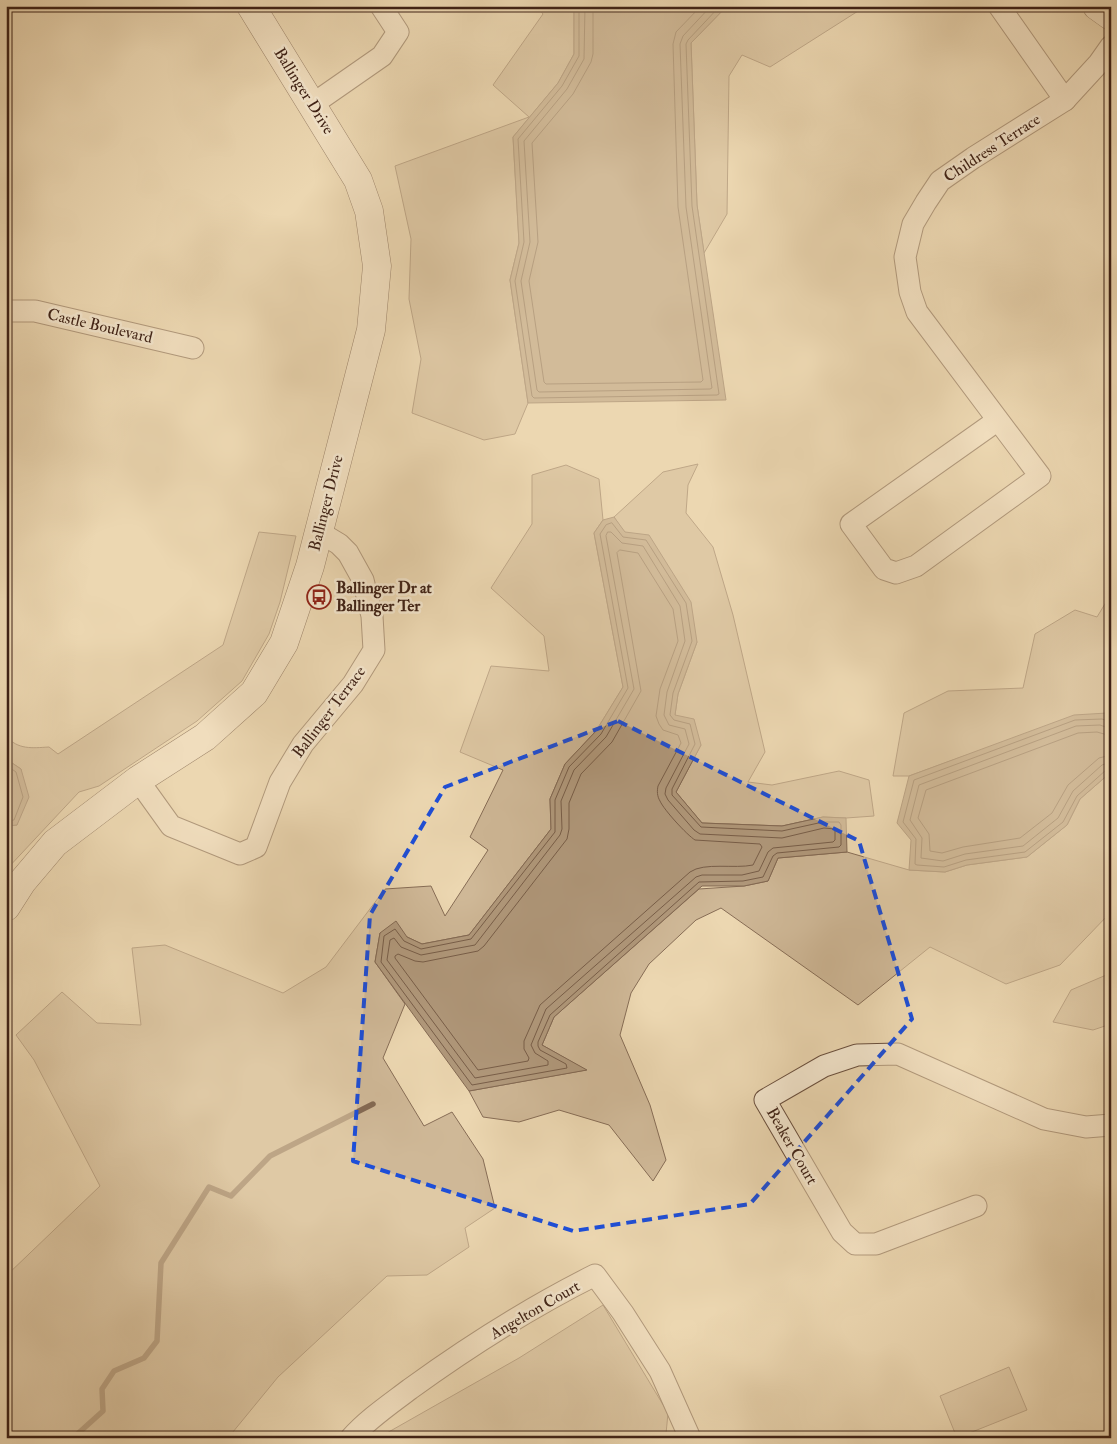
<svg xmlns="http://www.w3.org/2000/svg" width="1117" height="1444" font-family="'IM FELL Double Pica',serif">
  <style>
    .green { fill: #cfb897; stroke: #876d56 }
    .water { fill: #b1997c; stroke: #836953 }
    .lines { fill: none; stroke-linecap: round; stroke-linejoin: round }
    .shore { stroke: #785e49; stroke-width: 1 }
    .stream { stroke: #836953; stroke-width: 5.5 }
    .street-casing { stroke: #6a4f3d; stroke-width: 23 }
    .secondary-casing { stroke: #3f2216; stroke-width: 29 }
    .street { stroke: #f3e5cc; stroke-width: 21 }
    .secondary { stroke: #f3e5cc; stroke-width: 28 }
    .marked { fill: none; stroke: #1d4ed8; stroke-width: 4; stroke-dasharray: 10 6; stroke-linejoin: round }
    .labels { text-anchor: middle; dominant-baseline: central; stroke-width: 5; stroke-linejoin: round; paint-order: stroke }
    .street-label { font-size: 16px; fill: #3f2216; stroke: #f3e5cc }
    .poi-label { font-size: 16px; font-weight: bold; fill: #3f2216; stroke: #f3e5cc; text-anchor: start }
  </style>
  <rect width="100%" height="100%" fill="#ecd7b1"/>
  <filter id="stains"><feTurbulence type="fractalNoise" baseFrequency=".004" numOctaves="4"/><feColorMatrix values="0 0 0 0 .2 0 0 0 0 .09 0 0 0 0 .02 0 0 0 .5 -.17"/></filter>
  <radialGradient id="worn" r=".72"><stop offset=".6" stop-color="#630" stop-opacity="0"/><stop offset="1" stop-color="#630" stop-opacity=".3"/></radialGradient>
  <g class="green">
    <path d="M537,6H574V54L558,83L513,137L519,243L510,280L528,403L515,434L484,440L412,413L421,359L409,299L411,239L395,166L529,117L493,85L543,14Z"/>
    <path d="M727,6H866L770,67L742,55L729,76L727,214L704,253L697,205L691,43Z"/>
    <path d="M698,464L688,485L686,513L713,547L733,615L765,752L748,782L772,785L839,771L869,780L874,816L846,818L823,817L782,826L702,823L676,792L701,745L675,715L678,694L697,642L614,517L663,472Z"/>
    <path d="M566,465L599,479L603,520L594,533L623,687L596,731L565,764L550,799L551,829L469,935L422,944L407,937L380,933L375,962L405,1004L383,1058L424,1126L452,1112L483,1159L495,1208L465,1228L469,1247L427,1275L387,1276L278,1377L228,1438H6V1276L100,1186L34,1060L16,1035L62,992L97,1023L141,1025L132,948L165,945L283,993L326,967L385,889L431,886L445,916L488,850L470,837L503,770L460,752L491,666L549,671L544,636L491,588L532,524V475Z"/>
    <path d="M259,532L296,536L280,602L269,634L242,681L197,721L99,786L79,792L6,870V826L17,825L21,769L6,759V736C18,750 32,748 49,747L58,754L223,645Z"/>
    <path d="M1111,594V723L1107,713L964,756L909,776H893L904,713L948,691L1023,688L1035,634L1075,610L1097,617Z"/>
    <path d="M1111,772V917L1109,914L1060,965L1006,984L930,947L858,1005L721,908L696,920L649,964L631,993L620,1035L650,1105L666,1160L653,1181L609,1125L559,1110L519,1122L483,1117L469,1091L586,1070L542,1045L554,1017L699,889L744,886L768,881L778,858L847,852L909,870L945,872L967,865L1027,857L1067,825L1080,799Z"/>
    <path d="M1111,973V1024L1093,1030L1053,1022L1071,990Z"/>
    <path d="M603,1305L668,1413L666,1434L660,1438H378L519,1358Z"/>
    <path d="M1009,1367L1027,1410L957,1438L940,1396Z"/>
  </g>
  <g class="water">
    <path d="M574,6H727L691,43L697,205L726,400L528,403L510,280L519,243L513,137L558,83L574,54Z"/>
    <path d="M614,517L625,532L649,535L691,602L697,642L678,694L675,715L694,719L701,745L676,792L702,823L782,826L823,817L846,818L847,852L778,858L768,881L744,886H702L554,1017L542,1045L587,1070L469,1091L375,962L380,933L396,921L407,937L422,944L469,935L551,829L550,799L565,764L596,731L623,687L594,533L603,520Z"/>
    <path d="M1107,713L1111,723V772L1080,799L1067,825L1027,857L967,865L945,872L909,870L911,840L897,823L909,776L1074,715Z"/>
    <path d="M6,759L21,769L29,797L17,825L6,826Z"/>
  </g>
  <g class="lines">
    <g class="shore">
      <path d="M579,6V56L562,86L518,139L524,242L515,281L532,396L534,398L717,395L719,394L692,206L686,44L688,40L720,6"/>
      <path d="M585,6L584,59L567,89L524,141L530,242L521,281L537,390L539,392L710,389L712,388L686,207L680,44L683,36L711,6"/>
      <path d="M593,6V54L591,62L573,94L532,143L538,242L529,281L544,382L546,384L701,382L703,380L678,207L673,44L676,32L701,6"/>
      <path d="M612,523L623,537L646,540L686,603L692,641L673,693L670,715L674,720L690,724L695,744L672,789V795L701,827L782,831L823,822H839L841,825V845L839,847L777,853L773,856L763,877L743,881L699,882L550,1015L538,1042V1046L540,1050L566,1064L567,1068L472,1085L381,962L384,936L395,929L404,941L421,949L471,939L555,832V800L569,767L601,734L628,688L600,534L606,525Z"/>
      <path d="M608,532H611L622,543L643,546L680,606L685,641L667,692L664,715L669,725L685,729L689,744L666,788L665,794L668,800L694,830L700,834L782,838L824,828L835,829V840L833,842L773,848L768,852L759,871L742,875H702L696,877L546,1009L531,1045L535,1053L548,1061V1065L475,1078L387,960L390,940L394,938L401,947L421,955L475,945L560,835L562,829L561,801L574,770L606,737L634,689L606,536Z"/>
      <path d="M620,550L638,553L673,609L678,641L660,689L656,716L659,724L663,730L678,735L681,743L658,786C657,791 657,796 660,801C664,810 687,835 695,840L760,844L762,847L753,865C735,869 704,862 690,872L540,1005L524,1041V1049L529,1058L528,1061L478,1070L395,958V956L398,954L415,961L423,962L478,951L484,946L567,839L569,829V803L581,774L612,742L641,691L617,553Z"/>
      <path d="M1111,722L1102,719L1075,720L914,780L903,822L916,839L915,864L917,865L944,867L966,860L1025,852L1063,822L1077,796L1106,770L1111,769"/>
      <path d="M1111,729L1100,725L1076,726L919,785L910,820L922,838L921,858L943,861L965,854L1023,846L1058,818L1073,791L1102,765L1111,762"/>
      <path d="M1111,736L1097,732L1078,733L926,790L918,818L929,834L930,851L942,853L963,847L1020,838L1052,813L1068,785L1099,758L1111,755"/>
      <path d="M6,765L16,772L23,797L14,820L6,821"/>
    </g>
    <path class="stream" d="M73,1438L103,1411L102,1389L114,1371L144,1358L157,1341L161,1263L209,1187L231,1196L270,1156L373,1104"/>
    <g class="street-casing">
      <g id="street">
        <path d="M999,6L1065,100"/>
        <path d="M313,104L382,56L398,32L381,6"/>
        <path d="M6,311H35L193,348"/>
        <path d="M998,420L851,524L884,569L896,573L916,566L1040,476L917,312L910,292L905,257L913,224L926,202L940,181L973,158L1065,100L1099,63L1111,46"/>
        <path d="M138,780L171,826L240,854L256,847L280,782L303,744L353,684L374,650L372,616L363,580L348,553L339,544L319,532"/>
        <path d="M976,1206L876,1244H855L842,1232L765,1100L824,1066L857,1055L898,1054L1044,1119L1086,1127L1111,1125"/>
        <path d="M351,1438C368,1419 389,1405 410,1389C468,1347 531,1307 595,1275L623,1313L660,1371L690,1438"/>
      </g>
    </g>
    <g class="secondary-casing">
      <g id="secondary">
        <path d="M1097,6L1111,16"/>
        <path d="M6,907L22,882L55,843L138,780L205,737L254,693L284,643L310,566L371,330L377,266L369,211L358,180L251,6"/>
      </g>
    </g>
    <use href="#street" class="street"/>
    <use href="#secondary" class="secondary"/>
  </g>
  <path d="M0 0H1117V1444H0ZM618,721L859,841L912,1019L750,1204L573,1231L353,1161L370,915L445,787Z" fill="#ecd7b1" fill-opacity=".55" fill-rule="evenodd"/>
  <path class="marked" d="M618,721L859,841L912,1019L750,1204L573,1231L353,1161L370,915L445,787Z"/>
  <defs>
    <g id="bus-ring" transform="scale(1.25)"><circle r="9.5" fill="#f3e5cc" stroke="#8f2418" stroke-width="1.5"/><path d="M-5-6H5V4H4V6H2V4H-2V6H-4V4H-5ZM-3.5-4V0h7V-4ZM-3.5 1.2v1.5H-2V1.2ZM2 1.2v1.5H3.5V1.2Z" fill="#8f2418"/></g>
  </defs>
  <g fill-rule="evenodd">
    <use href="#bus-ring" x="319" y="597"/>
  </g>
  <g class="labels">
    <g class="street-label">
      <text transform="translate(304 91) rotate(58)">Ballinger Drive</text>
      <text transform="translate(992 148) rotate(-33)">Childress Terrace</text>
      <text transform="translate(100 326) rotate(13)">Castle Boulevard</text>
      <text transform="translate(326 503) rotate(-76)">Ballinger Drive</text>
      <text transform="translate(329 712) rotate(-53)">Ballinger Terrace</text>
      <text transform="translate(792 1146) rotate(60)">Beaker Court</text>
      <text transform="translate(535 1310) rotate(-30)">Angelton Court</text>
    </g>
    <g class="poi-label">
      <text x="336" y="588">Ballinger Dr at<tspan x="336" dy="18">Ballinger Ter</tspan></text>
    </g>
  </g>
  <rect width="1117" height="1444" fill="none" stroke="#ecd7b1" stroke-width="25"/>
  <rect x="8" y="8" width="1102" height="1429" fill="none" stroke="#3f2216" stroke-width="2.5"/>
  <rect x="12" y="12" width="1092" height="1419" fill="none" stroke="#3f2216"/>
  <rect width="100%" height="100%" filter="url(#stains)"/>
  <rect width="100%" height="100%" fill="url(#worn)"/>
</svg>
